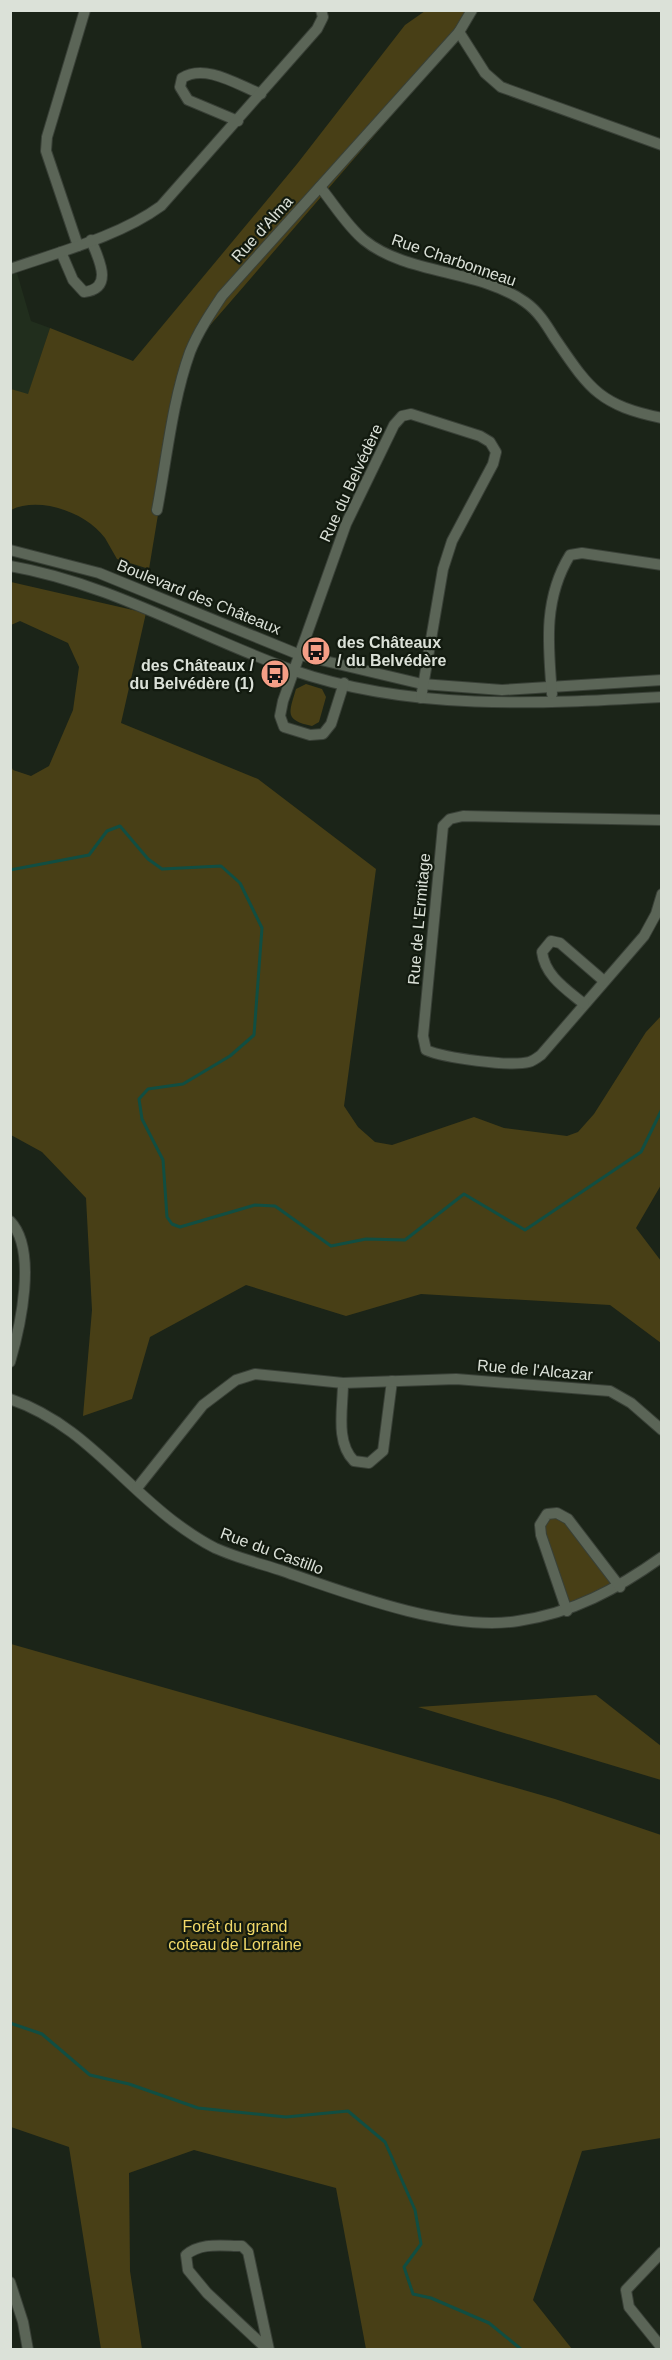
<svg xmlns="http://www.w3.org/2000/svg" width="672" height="2360" font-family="Arial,sans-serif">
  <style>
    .built { fill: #212e1d }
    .green { fill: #483f16 }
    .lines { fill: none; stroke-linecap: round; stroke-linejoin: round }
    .stream { stroke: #114e42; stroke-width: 3 }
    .minor-casing { stroke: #394037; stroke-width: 12 }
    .minor { stroke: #5b6557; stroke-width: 10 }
    .labels { text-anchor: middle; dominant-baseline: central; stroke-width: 4.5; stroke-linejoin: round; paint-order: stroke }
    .street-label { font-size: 16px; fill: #dbe1d8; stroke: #121a0f }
    .poi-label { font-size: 16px; font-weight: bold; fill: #dbe1d8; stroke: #121a0f; text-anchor: start }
    .park-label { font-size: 16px; fill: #f2d969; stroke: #121a0f }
  </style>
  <rect width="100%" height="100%" fill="#1b2418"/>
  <path class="built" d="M17,273L31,321L50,328L28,395L11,389V275Z"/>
  <g class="green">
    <path d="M425,11H477L462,34L193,345L180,382L149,569L117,559C113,552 109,545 105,538C86,512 39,496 11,510V389L28,394L50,328L133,361L297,164L405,25Z"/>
    <path d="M11,582L146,613L121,723L258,779L376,869L344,1106L358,1127L375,1142L392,1145L474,1117L504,1128L567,1136L578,1132L594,1114L646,1032L661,1016V1185L636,1228L661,1261V1343L610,1305L421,1294L346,1316L246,1285L150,1337L132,1399L83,1416L92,1310L86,1198L42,1152L11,1135L10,764L13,770L31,776L49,766L73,710L79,667L68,643L20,621L11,625Z"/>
    <path d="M306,684L322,689L326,697L319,722L312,726C284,720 289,713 296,689Z"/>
    <path d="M557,1513L620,1587L567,1611L541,1535L547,1514Z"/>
    <path d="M11,1644L555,1799L661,1835V2138L582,2151L533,2300L572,2349H366L336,2188L194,2150L129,2173L130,2271L142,2349H101L69,2147L11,2127Z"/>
    <path d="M596,1695L661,1746V1780L418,1707Z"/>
  </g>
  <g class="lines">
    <g class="stream">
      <path d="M10,870L89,855L107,831L120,826L148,859L162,869L221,866L240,883L262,928L254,1035L230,1056L183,1084L148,1089L139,1099L142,1119L163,1160L167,1217L172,1224L180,1227L255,1205L275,1206L331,1246L366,1239L405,1240L464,1194L525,1230L641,1152L662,1109"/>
      <path d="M10,2023L42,2034L90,2075L129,2084L198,2108L286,2117L348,2111L385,2142L415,2210L421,2244L404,2267L413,2294L431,2298L489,2323L522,2350"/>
    </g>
    <g class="minor-casing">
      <g id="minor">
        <path d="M459,32L485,73L501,87L662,145"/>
        <path d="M238,121L188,100L180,87L182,78C205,63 238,85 261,94"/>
        <path d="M320,187C334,204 347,226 364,240C407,275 479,269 525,302C538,311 546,324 554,337C589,388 598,405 662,418"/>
        <path d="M78,246L46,151L47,137L85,10"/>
        <path d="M61,252L73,280L84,292C115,288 98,258 91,240"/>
        <path d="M10,269C59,252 120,236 161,206L317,29L323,17L321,10"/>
        <path d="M157,510C167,458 172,402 190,352C198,332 210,314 222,296L459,32L472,10"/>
        <path d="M10,550L99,573L300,655L422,684L502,690L662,680"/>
        <path d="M10,566C109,583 198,636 292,670C409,711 539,704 662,697"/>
        <path d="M344,683L331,724L323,734L310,735L284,727L280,716L283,701L346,524L394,425L402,416L411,414L480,436L490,442L496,452L493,464L452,541L443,569L421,698"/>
        <path d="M552,694C548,645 543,599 570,555L582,553L662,565"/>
        <path d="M662,820L463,816L450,819L443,826L423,1036L426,1050C445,1058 510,1067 529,1062C533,1061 537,1058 541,1055L644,936L656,914L662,894"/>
        <path d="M584,1004C566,989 545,976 542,952L551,941L560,943L604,981"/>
        <path d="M10,1221C38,1250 20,1328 10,1362"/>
        <path d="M343,1383C343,1408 335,1442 354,1461L369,1463L383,1451L392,1381"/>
        <path d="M10,1399C80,1423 117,1478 173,1521C185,1530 201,1541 215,1548C235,1557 258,1563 280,1570C346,1593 448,1632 518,1621C573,1613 617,1589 662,1557"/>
        <path d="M137,1488L203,1405L236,1380L255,1374L343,1383L456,1379L610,1391L631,1403L662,1430"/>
        <path d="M567,1611L541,1535L540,1525L547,1514L557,1513L568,1519L620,1587"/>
        <path d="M662,2252L626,2290L629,2307L662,2348"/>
        <path d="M10,2282L23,2322L28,2350"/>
        <path d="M268,2350L207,2293L188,2270L186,2255C201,2242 222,2246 242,2246L248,2252L269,2350"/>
      </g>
    </g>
    <use href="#minor" class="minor"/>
  </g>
  <defs>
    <g id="bus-disc" transform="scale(1.5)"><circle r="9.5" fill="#f49e86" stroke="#121a0f"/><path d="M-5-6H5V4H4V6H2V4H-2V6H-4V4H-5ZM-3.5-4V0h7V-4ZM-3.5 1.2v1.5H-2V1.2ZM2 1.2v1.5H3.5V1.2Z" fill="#111"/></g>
  </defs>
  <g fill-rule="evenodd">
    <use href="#bus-disc" x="316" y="651"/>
    <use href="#bus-disc" x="275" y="674"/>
  </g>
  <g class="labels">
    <g class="street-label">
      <text transform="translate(262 229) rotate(-48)">Rue d'Alma</text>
      <text transform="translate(454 260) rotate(19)">Rue Charbonneau</text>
      <text transform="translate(351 483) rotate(-65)">Rue du Belvédère</text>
      <text transform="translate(199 597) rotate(22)">Boulevard des Châteaux</text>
      <text transform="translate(419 919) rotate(-85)">Rue de L'Ermitage</text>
      <text transform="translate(535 1370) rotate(5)">Rue de l'Alcazar</text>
      <text transform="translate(272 1551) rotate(20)">Rue du Castillo</text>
    </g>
    <g class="poi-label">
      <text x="337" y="642">des Châteaux<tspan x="337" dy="18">/ du Belvédère</tspan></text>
      <text x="254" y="665" text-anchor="end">des Châteaux /<tspan x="254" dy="18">du Belvédère (1)</tspan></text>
    </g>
    <g class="park-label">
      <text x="235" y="1926">Forêt du grand<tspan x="235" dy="18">coteau de Lorraine</tspan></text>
    </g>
  </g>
  <rect width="672" height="2360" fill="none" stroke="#dbe1d8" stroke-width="24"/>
</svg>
